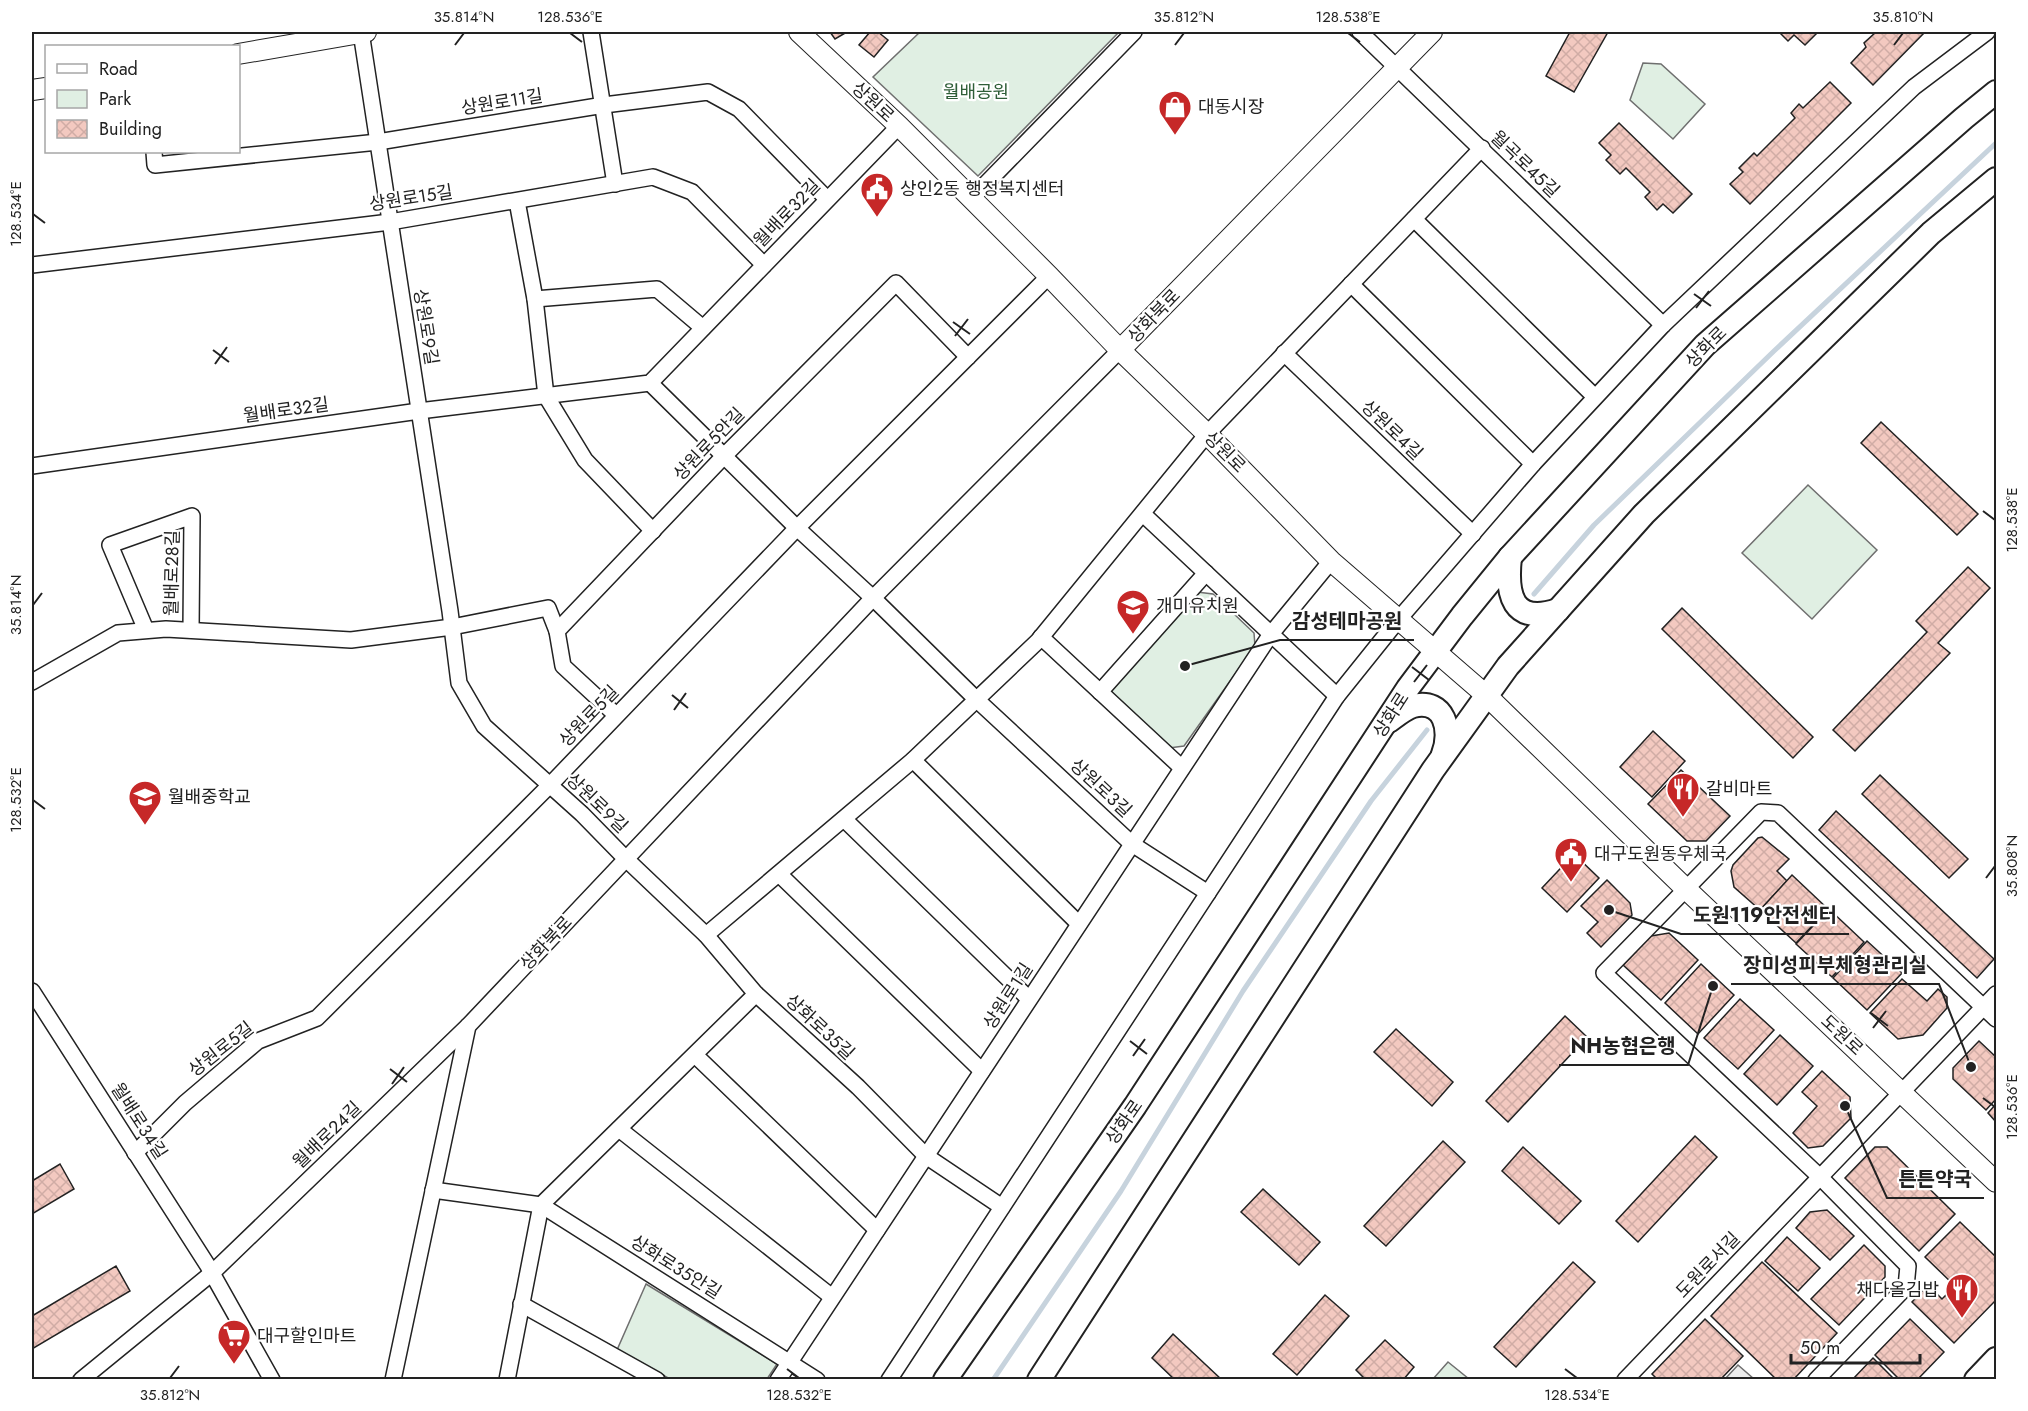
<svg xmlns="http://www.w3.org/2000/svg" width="2028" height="1411" font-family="Jost,'Noto Sans KR',sans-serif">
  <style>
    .park { fill: #e0efe3; stroke: #6f6f6f; stroke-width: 1.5 }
    .parking { fill: #ededed; stroke: #6f6f6f; stroke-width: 1.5 }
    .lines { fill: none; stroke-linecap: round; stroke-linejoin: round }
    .stream { stroke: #c7d3dd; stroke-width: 5 }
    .building { fill: url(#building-cross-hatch); stroke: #222; stroke-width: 1.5 }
    .minor-casing { stroke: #222; stroke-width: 18 }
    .tertiary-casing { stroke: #222; stroke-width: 22 }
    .secondary-casing { stroke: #222; stroke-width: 26 }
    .minor { stroke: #fff; stroke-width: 15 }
    .tertiary { stroke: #fff; stroke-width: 20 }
    .secondary { stroke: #fff; stroke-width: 22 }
    .ticks { fill: none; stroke: #222; stroke-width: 2 }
    .labels { text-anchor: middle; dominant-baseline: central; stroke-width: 4.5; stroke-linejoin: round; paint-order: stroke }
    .park-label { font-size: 18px; fill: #2f5e38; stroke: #fff }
    .street-label { font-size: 18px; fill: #222; stroke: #fff }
    .poi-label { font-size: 18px; fill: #222; stroke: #fff; text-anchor: start }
    .leader { fill: none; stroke: #222; stroke-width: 2 }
    .callout-dot { fill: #222; stroke: #fff; stroke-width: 2 }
    .callout-label { font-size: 20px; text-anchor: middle; font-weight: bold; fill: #222; stroke: #fff; stroke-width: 4.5; stroke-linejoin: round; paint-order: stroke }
    .neatline { fill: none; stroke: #222; stroke-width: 2 }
    .ticks-label { font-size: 15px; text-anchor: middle; fill: #222 }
  </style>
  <defs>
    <pattern id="building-cross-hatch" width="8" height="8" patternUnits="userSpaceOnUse" patternTransform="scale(1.5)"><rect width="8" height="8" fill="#f3c9c0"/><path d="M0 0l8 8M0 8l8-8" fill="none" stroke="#d0aca5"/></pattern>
  </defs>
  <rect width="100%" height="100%" fill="#fff"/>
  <g class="park">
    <path d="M920,32H1119L978,176L873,77Z"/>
    <path d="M1643,63L1661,64L1705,104L1673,139L1630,100Z"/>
    <path d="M1808,485L1877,550L1812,619L1742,553Z"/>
    <path d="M1197,592L1213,594L1254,633L1255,646L1184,746L1169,748L1111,698L1112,686Z"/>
    <path d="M646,1284L777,1364L767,1379H670L617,1350Z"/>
    <path d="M1448,1362L1469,1379H1433Z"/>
  </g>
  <path class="parking" d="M1738,1365L1754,1379H1725Z"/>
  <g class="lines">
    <g class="stream">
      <path d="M1534,594L1594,525L1774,351L1996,143"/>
      <path d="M993,1380L1121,1191L1243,991L1371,801L1427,730"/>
    </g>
  </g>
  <g class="building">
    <path d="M830,32H847L835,39Z"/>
    <path d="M870,32H878L888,40L874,57L859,45Z"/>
    <path d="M1570,32H1608L1574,92L1546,76Z"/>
    <path d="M1779,32H1818L1805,45L1794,35L1788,41Z"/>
    <path d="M1876,32H1925L1873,85L1851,63L1866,47L1864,43Z"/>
    <path d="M1830,82L1851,103L1750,204L1730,184L1743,172L1739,168L1754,153L1757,156L1795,118L1791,113L1799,104L1803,108Z"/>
    <path d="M1619,123L1692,194L1673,213L1663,204L1657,210L1645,197L1650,192L1626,168L1620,174L1606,160L1611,155L1599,143Z"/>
    <path d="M1881,422L1978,514L1957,535L1861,443Z"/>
    <path d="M1968,567L1990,588L1938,643L1950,653L1855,751L1833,730L1927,632L1916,621Z"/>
    <path d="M1682,608L1813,737L1793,758L1662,629Z"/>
    <path d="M1653,731L1685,761L1652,797L1620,767Z"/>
    <path d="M1681,770L1730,816L1706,841H1687L1648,804Z"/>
    <path d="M1880,775L1968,859L1949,878L1862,794Z"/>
    <path d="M1836,811L1994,959L1977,978L1819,830Z"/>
    <path d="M1762,837L1789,859L1777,871L1787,881L1760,910L1734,887L1731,871L1733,865L1758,838Z"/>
    <path d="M1574,854L1599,878L1567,912L1542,888Z"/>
    <path d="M1792,875L1828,909L1796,943L1760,910Z"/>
    <path d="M1607,880L1630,903L1632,915L1601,947L1587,933L1598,922L1581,906Z"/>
    <path d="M1829,909L1864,942L1832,977L1796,944Z"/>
    <path d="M1669,933L1698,960L1661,1000L1623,965L1651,936Z"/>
    <path d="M1867,941L1902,973L1867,1010L1833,978Z"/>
    <path d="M1701,964L1734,995L1698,1034L1665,1003Z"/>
    <path d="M1902,979L1927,1001L1938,989L1947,997V1008L1923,1035L1898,1039L1870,1013Z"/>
    <path d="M1740,999L1774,1030L1738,1069L1704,1038Z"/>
    <path d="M1565,1016L1587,1037L1508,1122L1486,1101Z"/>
    <path d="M1396,1029L1453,1082L1432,1106L1374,1052Z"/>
    <path d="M1780,1035L1813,1066L1777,1105L1744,1074Z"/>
    <path d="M1979,1041L1996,1057V1099L1986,1110L1953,1079V1068Z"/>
    <path d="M1822,1071L1850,1097L1851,1118L1823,1146L1808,1148L1793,1133L1817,1106L1802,1092Z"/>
    <path d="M1996,1104V1122L1988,1113Z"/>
    <path d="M1695,1136L1717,1157L1638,1242L1616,1221Z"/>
    <path d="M1443,1141L1465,1162L1386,1246L1364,1226Z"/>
    <path d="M1523,1147L1581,1201L1559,1224L1502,1171Z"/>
    <path d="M1875,1147H1887L1955,1214L1919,1251L1845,1178Z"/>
    <path d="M60,1164L74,1189L32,1214V1181Z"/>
    <path d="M1263,1189L1320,1242L1299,1265L1241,1212Z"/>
    <path d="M1827,1210L1854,1236L1830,1260L1796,1228L1810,1212Z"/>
    <path d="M1960,1222L1996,1257V1300L1954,1343L1912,1302L1928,1285L1942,1299L1955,1286L1925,1257Z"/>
    <path d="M1787,1237L1820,1268L1798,1291L1765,1261Z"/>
    <path d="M1864,1245L1885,1266V1277L1839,1325L1811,1299Z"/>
    <path d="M1573,1262L1595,1282L1516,1367L1494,1347Z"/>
    <path d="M1762,1262L1837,1333L1793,1380H1777L1711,1316Z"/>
    <path d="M116,1266L130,1291L32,1349V1316Z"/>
    <path d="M1325,1295L1349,1316L1297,1375L1273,1354Z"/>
    <path d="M1705,1319L1743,1356L1720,1380H1658L1652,1374Z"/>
    <path d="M1910,1319L1944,1352L1917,1380H1900L1875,1355Z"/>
    <path d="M1173,1334L1222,1380H1175L1152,1358Z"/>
    <path d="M1385,1340L1414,1367L1403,1380H1366L1356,1370Z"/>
    <path d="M1873,1358L1895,1380H1852Z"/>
  </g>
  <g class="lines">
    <g class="minor-casing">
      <g id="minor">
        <path d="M361,32L450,611L459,683L484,726L582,814L626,859L706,935L756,994L858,1087L926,1156L1002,1207"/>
        <path d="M591,32L615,184"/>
        <path d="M1360,32L1663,325"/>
        <path d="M154,152L155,165L378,142L604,105L708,92L739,109L827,199"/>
        <path d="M971,199L1134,32"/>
        <path d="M517,201L535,299L546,396L585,460L653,531"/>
        <path d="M1414,219L1594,396"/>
        <path d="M32,265L390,222L653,177L692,192L764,265"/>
        <path d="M1351,284L1533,464"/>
        <path d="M535,299L657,289L703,328"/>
        <path d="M1284,353L1473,534"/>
        <path d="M650,383L797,528L873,598L977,700L1132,844L1208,893"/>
        <path d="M32,466L419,411L650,383L899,126"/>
        <path d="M1143,514L1337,696"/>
        <path d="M146,630L110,545L192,516L191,630"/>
        <path d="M1041,637L1182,768"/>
        <path d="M32,682L118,633L166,629L351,640L452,627L548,608L557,631"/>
        <path d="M1100,692L1206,573"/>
        <path d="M616,715L563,666L557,631L724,456L896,283L968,357"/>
        <path d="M913,760L1079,924"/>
        <path d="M844,819L1029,999"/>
        <path d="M779,874L982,1071"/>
        <path d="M706,935L913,760L1038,641L1207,434L1482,148"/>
        <path d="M32,991L208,1266L272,1380"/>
        <path d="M695,1055L877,1230"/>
        <path d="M619,1129L832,1297"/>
        <path d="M135,1153L185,1103L258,1041L317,1018L550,785L797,528L1049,276"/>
        <path d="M433,1190L541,1205L817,1380"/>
        <path d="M521,1304L657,1380"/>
        <path d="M81,1380L212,1273L468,1026"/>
        <path d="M393,1380L468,1026L873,598L1120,350"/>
        <path d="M507,1380L541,1205L756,994"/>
        <path d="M778,1380L1271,634L1331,561"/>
        <path d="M889,1380L1337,696L1398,620L1533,464L1663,325L1914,87L1987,32"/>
        <path d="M1625,1380L1996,994"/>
        <path d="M1816,1380L1906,1287L1908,1266L1820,1177L1604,973L1761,812L1778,813L1996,1019"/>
      </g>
    </g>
    <g class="tertiary-casing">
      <g id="tertiary">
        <path d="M799,32L899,126L1049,276L1120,350L1207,434L1331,561L1487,696L1686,889L1996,1182"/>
        <path d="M238,54L366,32"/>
        <path d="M32,90L46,88"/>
        <path d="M1120,350L1432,32"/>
      </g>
    </g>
    <g class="secondary-casing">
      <g id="secondary">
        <path d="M1510,557C1506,595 1512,625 1558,610"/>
        <path d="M1389,721C1396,716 1404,709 1413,706C1445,698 1452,731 1443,754"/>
        <path d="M945,1380L1135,1106L1408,688L1462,616L1510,557L1705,345L1964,118L1996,92"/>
        <path d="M1039,1380L1433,770L1508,666L1644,514L1931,233L1996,179"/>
        <path d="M1976,1380L1996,1359"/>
      </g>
    </g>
    <use href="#minor" class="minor"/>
    <use href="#tertiary" class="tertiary"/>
    <use href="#secondary" class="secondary"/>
  </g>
  <path class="ticks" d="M570,33L582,42M1348,33L1360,42M455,45L464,33M1175,45L1184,33M1894,45L1903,33M33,214L45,223M1694,294L1711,306M1696,308L1709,291M953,322L970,334M955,336L968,319M213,350L229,362M215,364L227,347M1983,511L1995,520M33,605L42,593M1412,667L1429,680M1414,682L1427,665M672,695L688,708M674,710L686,693M33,800L45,809M1986,878L1995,866M1871,1013L1888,1026M1873,1028L1886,1011M1130,1041L1147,1054M1133,1056L1145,1039M390,1069L407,1082M392,1084L404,1067M1983,1098L1995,1107M787,1369L799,1378M1565,1369L1577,1378M170,1378L179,1366"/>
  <defs>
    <g id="shop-pin" transform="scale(1.725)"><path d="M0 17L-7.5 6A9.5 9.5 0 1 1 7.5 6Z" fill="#c62828" stroke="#fff"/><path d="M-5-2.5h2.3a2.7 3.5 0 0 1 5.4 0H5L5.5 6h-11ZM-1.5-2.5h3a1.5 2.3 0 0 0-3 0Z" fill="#fff"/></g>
    <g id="civic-pin" transform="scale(1.725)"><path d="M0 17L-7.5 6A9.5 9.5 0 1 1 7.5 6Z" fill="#c62828" stroke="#fff"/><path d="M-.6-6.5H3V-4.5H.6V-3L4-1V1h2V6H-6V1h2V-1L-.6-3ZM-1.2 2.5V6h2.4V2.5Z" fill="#fff"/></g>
    <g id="school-pin" transform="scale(1.725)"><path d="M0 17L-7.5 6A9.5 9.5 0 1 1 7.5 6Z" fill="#c62828" stroke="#fff"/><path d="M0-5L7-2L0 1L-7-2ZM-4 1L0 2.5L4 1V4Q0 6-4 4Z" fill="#fff"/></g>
    <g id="restaurant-pin" transform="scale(1.725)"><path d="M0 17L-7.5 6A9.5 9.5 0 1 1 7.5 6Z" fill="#c62828" stroke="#fff"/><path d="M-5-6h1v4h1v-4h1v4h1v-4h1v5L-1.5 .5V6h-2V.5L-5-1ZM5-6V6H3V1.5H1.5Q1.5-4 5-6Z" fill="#fff"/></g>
    <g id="supermarket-pin" transform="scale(1.725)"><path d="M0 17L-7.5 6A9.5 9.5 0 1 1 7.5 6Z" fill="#c62828" stroke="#fff"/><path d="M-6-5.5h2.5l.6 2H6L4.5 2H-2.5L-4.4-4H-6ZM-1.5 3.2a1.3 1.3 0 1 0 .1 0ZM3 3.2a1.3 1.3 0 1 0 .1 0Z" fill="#fff"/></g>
  </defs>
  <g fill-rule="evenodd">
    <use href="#shop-pin" x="1175" y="107"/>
    <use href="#civic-pin" x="877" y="189"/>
    <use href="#school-pin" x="1133" y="606"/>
    <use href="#restaurant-pin" x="1683" y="789"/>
    <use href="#school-pin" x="145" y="797"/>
    <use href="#civic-pin" x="1571" y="854"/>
    <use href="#restaurant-pin" x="1962" y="1290"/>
    <use href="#supermarket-pin" x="234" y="1336"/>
  </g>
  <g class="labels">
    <g class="park-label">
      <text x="976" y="92">월배공원</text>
    </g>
    <g class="street-label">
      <text transform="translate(502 102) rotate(-9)">상원로11길</text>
      <text transform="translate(873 102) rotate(43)">상원로</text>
      <text transform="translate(1525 164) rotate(44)">월곡로45길</text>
      <text transform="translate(411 198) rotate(-9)">상원로15길</text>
      <text transform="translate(787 213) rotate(-46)">월배로32길</text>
      <text transform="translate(1154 316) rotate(-46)">상화북로</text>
      <text transform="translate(426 327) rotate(81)">상원로9길</text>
      <text transform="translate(1706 347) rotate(-45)">상화로</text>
      <text transform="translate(286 410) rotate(-8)">월배로32길</text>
      <text transform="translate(1392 430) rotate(44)">상원로4길</text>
      <text transform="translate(709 444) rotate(-46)">상원로5안길</text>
      <text transform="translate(1225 452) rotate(45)">상원로</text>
      <text transform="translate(172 573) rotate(-89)">월배로28길</text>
      <text transform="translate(1391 715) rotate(-57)">상화로</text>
      <text transform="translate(589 716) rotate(-46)">상원로5길</text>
      <text transform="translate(1101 788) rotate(43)">상원로3길</text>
      <text transform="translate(597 803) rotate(44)">상원로9길</text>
      <text transform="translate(546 943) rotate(-47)">상화북로</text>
      <text transform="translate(1008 996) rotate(-57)">상원로1길</text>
      <text transform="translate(820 1027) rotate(43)">상화로35길</text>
      <text transform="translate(1842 1035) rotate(43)">도원로</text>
      <text transform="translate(221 1049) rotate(-38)">상원로5길</text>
      <text transform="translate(139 1121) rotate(57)">월배로34길</text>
      <text transform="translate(1124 1122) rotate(-55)">상화로</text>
      <text transform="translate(327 1135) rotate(-44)">월배로24길</text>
      <text transform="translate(1708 1265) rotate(-46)">도원로서길</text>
      <text transform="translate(676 1267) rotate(32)">상화로35안길</text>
    </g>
    <g class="poi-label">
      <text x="1198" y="107">대동시장</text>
      <text x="900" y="189">상인2동 행정복지센터</text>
      <text x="1156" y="606">개미유치원</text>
      <text x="1706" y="789">갈비마트</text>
      <text x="168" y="797">월배중학교</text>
      <text x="1594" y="854">대구도원동우체국</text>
      <text x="1939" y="1290" text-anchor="end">채다올김밥</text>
      <text x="257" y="1336">대구할인마트</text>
    </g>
  </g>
  <path class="leader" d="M1185 666L1280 640H1414M1609 910L1681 934H1849M1971 1067L1939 984H1731M1713 986L1688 1065H1559M1845 1106L1887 1198H1984"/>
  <g class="callout-dot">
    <circle cx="1185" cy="666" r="6"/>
    <circle cx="1609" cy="910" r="6"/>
    <circle cx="1971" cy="1067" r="6"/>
    <circle cx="1713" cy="986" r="6"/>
    <circle cx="1845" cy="1106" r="6"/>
  </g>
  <g class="callout-label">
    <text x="1347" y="628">감성테마공원</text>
    <text x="1765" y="922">도원119안전센터</text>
    <text x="1835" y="972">장미성피부체형관리실</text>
    <text x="1623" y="1053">NH농협은행</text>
    <text x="1935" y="1186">튼튼약국</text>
  </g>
  <rect width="2028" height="1411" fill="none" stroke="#ffffff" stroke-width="66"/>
  <rect x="45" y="45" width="195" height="108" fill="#ffffff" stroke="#a7a7a7" stroke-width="1.5"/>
  <rect x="57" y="64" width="30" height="9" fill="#ffffff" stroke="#a7a7a7" stroke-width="1.5"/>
  <text x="99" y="75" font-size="18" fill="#222222">Road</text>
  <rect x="57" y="90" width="30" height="18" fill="#e0efe3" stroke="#a7a7a7" stroke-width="1.5"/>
  <text x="99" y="105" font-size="18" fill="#222222">Park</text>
  <rect x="57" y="120" width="30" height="18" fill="url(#building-cross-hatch)" stroke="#a7a7a7" stroke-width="1.5"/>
  <text x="99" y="135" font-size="18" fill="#222222">Building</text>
  <path d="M1791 1354v9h129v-9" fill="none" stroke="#222222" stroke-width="3"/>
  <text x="1800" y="1354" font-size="18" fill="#222222" stroke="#ffffff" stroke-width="4.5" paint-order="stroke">50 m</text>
  <rect x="33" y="33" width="1962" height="1345" class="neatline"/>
  <g class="ticks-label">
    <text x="464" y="22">35.814°N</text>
    <text x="570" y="22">128.536°E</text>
    <text x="1184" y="22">35.812°N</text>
    <text x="1348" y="22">128.538°E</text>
    <text x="1903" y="22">35.810°N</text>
    <text transform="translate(16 214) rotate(-90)" y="5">128.534°E</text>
    <text transform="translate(2012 520) rotate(-90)" y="5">128.538°E</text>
    <text transform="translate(16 605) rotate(-90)" y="5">35.814°N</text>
    <text transform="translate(16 800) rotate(-90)" y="5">128.532°E</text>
    <text transform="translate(2012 866) rotate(-90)" y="5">35.808°N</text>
    <text transform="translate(2012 1107) rotate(-90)" y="5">128.536°E</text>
    <text x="170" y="1400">35.812°N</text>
    <text x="799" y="1400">128.532°E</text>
    <text x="1577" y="1400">128.534°E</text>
  </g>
</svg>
